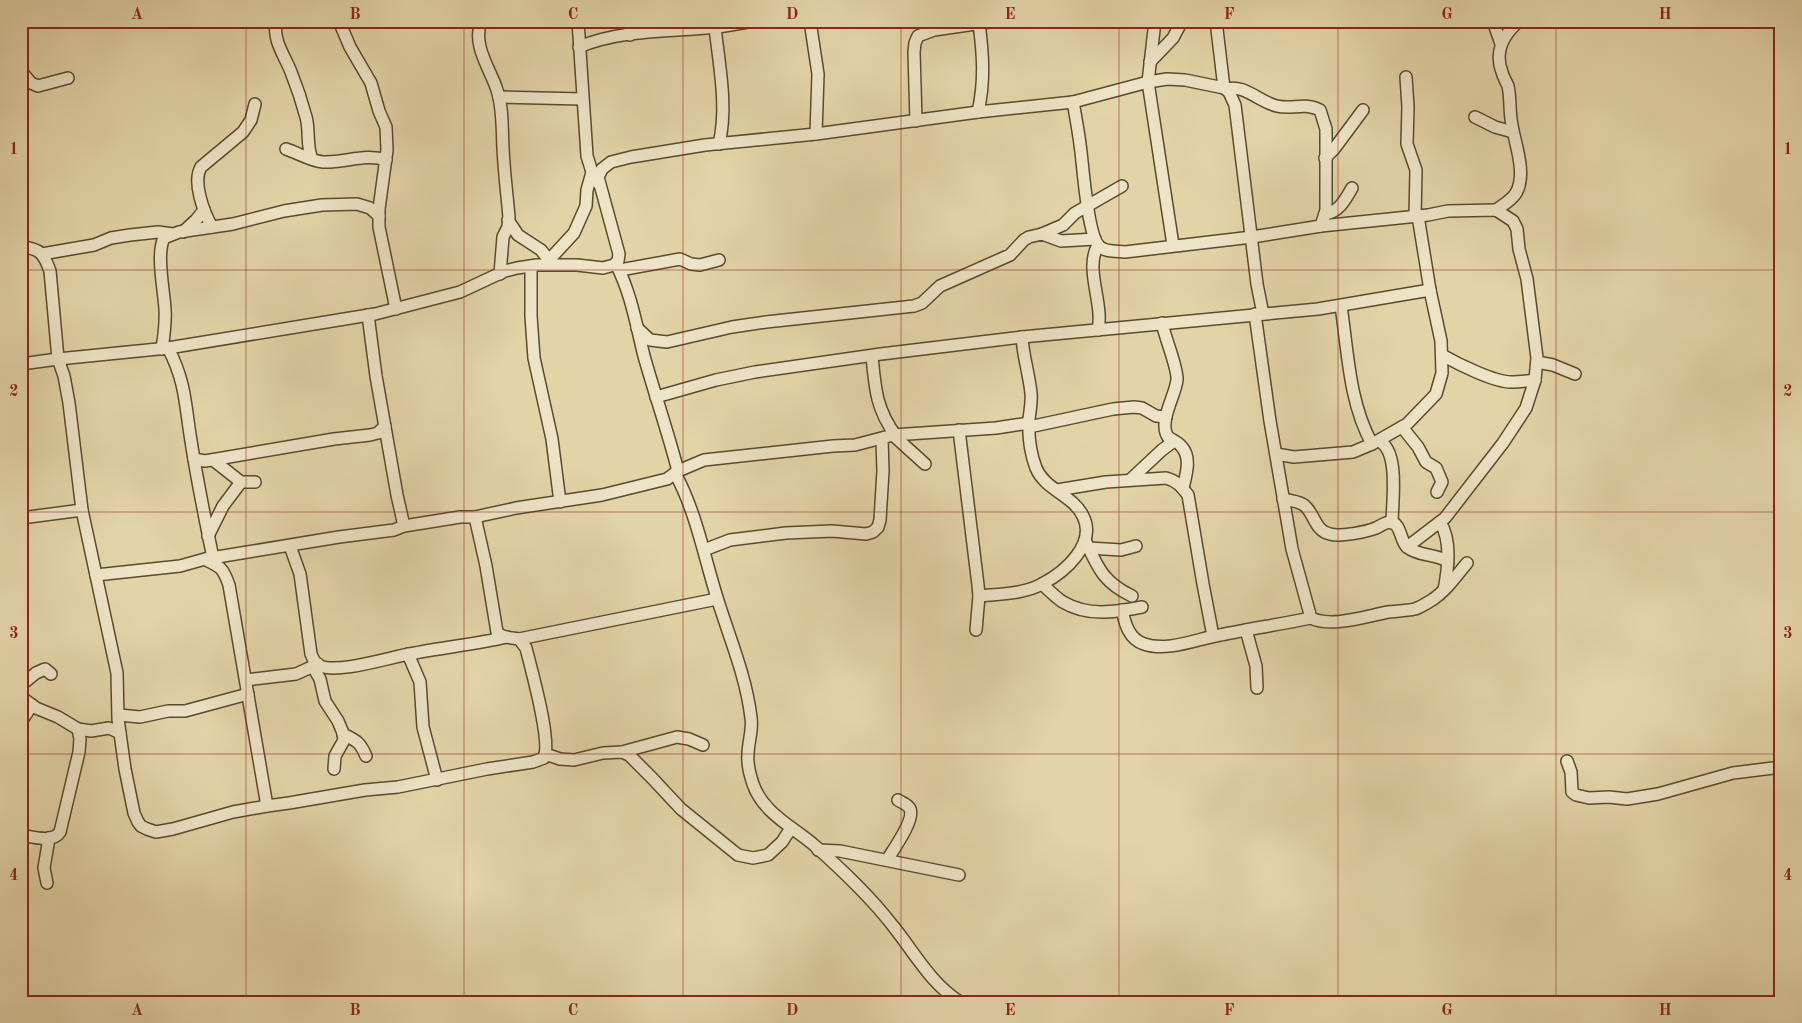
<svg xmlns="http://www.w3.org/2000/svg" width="1802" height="1023" font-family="'Old Standard TT',serif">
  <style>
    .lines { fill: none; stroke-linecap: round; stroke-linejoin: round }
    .minor-casing { stroke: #5a4a2e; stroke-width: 14 }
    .minor { stroke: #ede3c6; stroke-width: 11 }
    .grid { fill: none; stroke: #8f2418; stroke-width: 1; stroke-opacity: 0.55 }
    .neatline { fill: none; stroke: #8f2418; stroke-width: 2 }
    .grid-label { font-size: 16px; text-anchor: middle; font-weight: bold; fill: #8f2418 }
  </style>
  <rect width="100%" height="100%" fill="#e3d4a8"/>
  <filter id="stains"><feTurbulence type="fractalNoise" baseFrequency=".004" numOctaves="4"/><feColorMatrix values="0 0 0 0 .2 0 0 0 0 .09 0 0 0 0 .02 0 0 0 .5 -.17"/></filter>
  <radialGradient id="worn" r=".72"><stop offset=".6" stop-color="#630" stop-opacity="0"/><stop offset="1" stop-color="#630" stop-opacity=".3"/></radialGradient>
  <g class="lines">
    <g class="minor-casing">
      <g id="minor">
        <path d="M276,21C273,42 284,54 291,72C297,87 302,102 306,117C310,131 306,146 312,159"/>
        <path d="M339,21L350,47L371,83L379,111L386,127L387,150L379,209V227L396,309"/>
        <path d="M481,21C472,46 490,68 497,90C503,108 502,129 503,148C504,171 507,194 509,217L508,227L503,237L500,274"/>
        <path d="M578,21L587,156L592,172L599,184"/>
        <path d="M810,21L818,74L816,134"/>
        <path d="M1155,21L1148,82L1173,245"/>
        <path d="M1216,21L1224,88"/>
        <path d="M1493,21L1501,44"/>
        <path d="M715,27C719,65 728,107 719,144"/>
        <path d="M630,35V21"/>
        <path d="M579,47C621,29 671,32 716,27C729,26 742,23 754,21"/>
        <path d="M1150,62L1173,38L1182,21"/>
        <path d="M21,71L31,83L38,86L68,78"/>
        <path d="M1406,77L1408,107L1407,144L1416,170L1415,217"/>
        <path d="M1226,89C1245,84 1259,102 1277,106C1291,110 1306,102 1320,110L1326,129V210L1321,226"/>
        <path d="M499,97L582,99"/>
        <path d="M1073,102C1076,118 1079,135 1081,152C1083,169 1088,235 1099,246C1104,252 1117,251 1125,252L1252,237L1321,226L1428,215L1448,211L1496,210L1513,221L1517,229L1519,249L1527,279L1537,358L1535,380L1526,408L1503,443L1445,518L1407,547"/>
        <path d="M978,112C985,81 983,54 979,23"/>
        <path d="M1475,117L1495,127L1513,132"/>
        <path d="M916,121L914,52L915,43L918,36L934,30L996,21"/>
        <path d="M286,149C298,153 311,161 323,162C345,163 365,153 386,160"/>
        <path d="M1325,158L1334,149L1363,110"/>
        <path d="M1496,210C1503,205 1512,200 1516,193C1527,174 1515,144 1512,125C1509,112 1511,99 1508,86C1506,81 1503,77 1502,72C1494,52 1504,34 1519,21"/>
        <path d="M1325,214C1339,212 1345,200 1352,188"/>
        <path d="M508,220L518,235L541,250L552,264"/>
        <path d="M212,227C204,213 192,182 201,167L243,132L251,120L255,104"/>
        <path d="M183,232L196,220L204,210"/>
        <path d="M1042,234L1063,225L1075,213L1122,186"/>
        <path d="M1098,245C1084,269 1104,303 1098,330"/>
        <path d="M21,247C40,248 44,254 50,271L58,359L64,376L69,403L82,510L117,673L118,719L125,769L134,813L138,822L141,826L147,829L156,832L173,829L233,812L267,806L289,803L365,790L398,787L487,769L533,762L544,758C552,741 531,669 526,648L519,639C511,637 503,639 497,632L486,566L475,517"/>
        <path d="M42,254L94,245L111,238L130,235L158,232L173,234"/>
        <path d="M550,259L574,233L586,206L587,190L592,172"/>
        <path d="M531,266V316L534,358L552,439L560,502"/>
        <path d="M620,270L680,259L691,264L700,265L719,260"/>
        <path d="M1341,306C1348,353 1349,402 1372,444"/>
        <path d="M1255,314L1270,421L1292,549L1311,618C1331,628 1367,616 1388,612C1396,611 1406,611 1415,609C1421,607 1427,603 1432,600C1446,591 1456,576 1467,563"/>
        <path d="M368,315L376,376L397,495L404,526"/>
        <path d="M1162,323C1165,338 1178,368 1177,380C1175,397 1158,422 1168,437C1172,440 1178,442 1181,446C1192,457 1186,475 1183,488"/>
        <path d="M637,328L650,340L667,342L732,327L766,322L914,306L922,303L940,286L1010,255L1024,240L1029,237L1042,234L1061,241L1095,239"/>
        <path d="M168,348C186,382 185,405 191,441C197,480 205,519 213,558"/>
        <path d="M162,349C164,336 166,323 165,309C164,291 156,253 164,238L179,232L233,224L284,211L322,205L357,204L370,208L379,216"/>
        <path d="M1442,355C1458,364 1494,382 1511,382C1519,382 1527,381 1535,380"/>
        <path d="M872,356C875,388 876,409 896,436"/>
        <path d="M1537,362L1553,365L1575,374"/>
        <path d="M21,364L58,359L168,348L375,314L460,292L505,271L517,268L537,265H577L603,268L614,265L618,261L619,254L598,177L602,169L611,162L631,157L705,145L816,134L978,112L1073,102L1148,82L1167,79L1185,80L1224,88L1229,92L1235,105L1257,284L1263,314"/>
        <path d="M656,397L716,380L755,372L881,354L1022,337L1318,309L1430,290"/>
        <path d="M1029,427L1113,409L1134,407L1142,408L1156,416L1166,417"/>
        <path d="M1402,427L1418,447L1426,462L1436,468L1442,482L1437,492"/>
        <path d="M959,430L978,585L979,596L976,630"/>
        <path d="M893,435L925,464"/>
        <path d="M1379,441C1400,451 1392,503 1392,523"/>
        <path d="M1276,454L1294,457L1353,452L1372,444L1407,424L1436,394L1442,373L1441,341L1430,290L1418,216"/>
        <path d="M194,459L205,461L334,439L370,435L378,433L385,426"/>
        <path d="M213,460L241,482H255"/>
        <path d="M678,471L704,460L833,446L855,445L893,435L996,428L1029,423"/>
        <path d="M675,473C695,510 703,551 715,591C727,632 746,674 751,718C753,730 748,742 748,755C747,765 750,775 753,784C763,813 793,827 814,845C842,870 870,896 893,926C914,952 931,984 960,1002"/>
        <path d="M1130,480L1162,450L1174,441"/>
        <path d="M1057,490L1106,482L1166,478C1177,481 1181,486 1188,495L1203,584L1213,636"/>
        <path d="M1283,499C1290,501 1300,501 1305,506C1315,515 1315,531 1330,534C1340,537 1366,532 1376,528C1380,526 1386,522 1390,522C1401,522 1400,541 1407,547C1418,556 1435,554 1447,561"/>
        <path d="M21,518L82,510"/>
        <path d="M1440,522C1452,541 1448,569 1444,590"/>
        <path d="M208,536L223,506L241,482"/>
        <path d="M1085,540C1098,568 1103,582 1132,596"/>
        <path d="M290,546L300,574L311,654C313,659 315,664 320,666C340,674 393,656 415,653C446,647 477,644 507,637"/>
        <path d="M1089,548L1121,550L1136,546"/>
        <path d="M704,550L730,540L786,533L832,531L866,534L873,532L878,527L880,520L883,471L882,439"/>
        <path d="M206,560C221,567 223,568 229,585L267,806"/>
        <path d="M96,575L180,566L205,559L339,537L394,530L404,526L460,517H475L516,508L602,495L667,479L678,471C668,432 655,395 644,356C636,324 631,293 616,264"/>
        <path d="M1042,584C1049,590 1055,597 1063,602C1088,617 1115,612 1142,607"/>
        <path d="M979,596C999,594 1024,594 1042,584C1065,572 1097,544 1083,516C1073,495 1045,490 1036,468C1030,452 1028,436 1029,419C1030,410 1032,402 1031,393C1029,374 1023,356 1022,337"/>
        <path d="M1122,610C1125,624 1129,639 1144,644C1167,652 1197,639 1220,635C1250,629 1281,624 1311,618"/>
        <path d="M1246,630L1256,666L1257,688"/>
        <path d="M519,639L717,599"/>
        <path d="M408,654L420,682L423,727L437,780"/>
        <path d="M313,667L320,679L325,701L338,721L343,733L344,740L335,756L334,769"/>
        <path d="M246,680L296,674L318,664"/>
        <path d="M21,685L36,673L45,669L51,674"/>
        <path d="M21,697L36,708L58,717L78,729L91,731L109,728L120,733"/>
        <path d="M119,715L140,717L168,711H185L248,694"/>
        <path d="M21,722L32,705"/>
        <path d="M343,734C357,741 360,742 366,756"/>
        <path d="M622,752L677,737L689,739L703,745"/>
        <path d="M545,754L560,759L574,760L603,753L622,752L629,755L652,778L681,809L738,855L753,858L768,855L782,842L791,828"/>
        <path d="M1567,761L1571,772L1572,792L1576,795L1589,798L1609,797L1627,799L1658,794L1733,773L1781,767"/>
        <path d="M21,835C33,837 53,843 60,832L79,752L80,739L78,729"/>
        <path d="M818,850L840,851L959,875"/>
        <path d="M887,860C893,850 915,820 910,809C908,804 902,803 898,800"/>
        <path d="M47,883L44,868L49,838"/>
      </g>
    </g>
    <use href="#minor" class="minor"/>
  </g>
  <path class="grid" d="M246,21V1002M464,21V1002M683,21V1002M901,21V1002M1119,21V1002M1338,21V1002M1556,21V1002M21,270H1781M21,512H1781M21,754H1781"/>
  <rect width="1802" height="1023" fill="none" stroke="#e3d4a8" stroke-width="55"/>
  <rect x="28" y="28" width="1746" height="968" class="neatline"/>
  <g class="grid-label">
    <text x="137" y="19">A</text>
    <text x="355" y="19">B</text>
    <text x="573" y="19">C</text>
    <text x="792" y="19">D</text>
    <text x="1010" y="19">E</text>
    <text x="1229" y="19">F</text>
    <text x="1447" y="19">G</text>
    <text x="1665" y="19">H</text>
    <text x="14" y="154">1</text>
    <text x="1788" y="154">1</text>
    <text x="14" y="396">2</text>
    <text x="1788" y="396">2</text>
    <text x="14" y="638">3</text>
    <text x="1788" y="638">3</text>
    <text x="14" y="880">4</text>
    <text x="1788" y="880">4</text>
    <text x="137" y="1015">A</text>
    <text x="355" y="1015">B</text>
    <text x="573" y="1015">C</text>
    <text x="792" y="1015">D</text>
    <text x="1010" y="1015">E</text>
    <text x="1229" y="1015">F</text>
    <text x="1447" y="1015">G</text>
    <text x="1665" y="1015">H</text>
  </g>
  <rect width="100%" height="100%" filter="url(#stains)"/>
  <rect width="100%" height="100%" fill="url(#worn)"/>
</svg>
